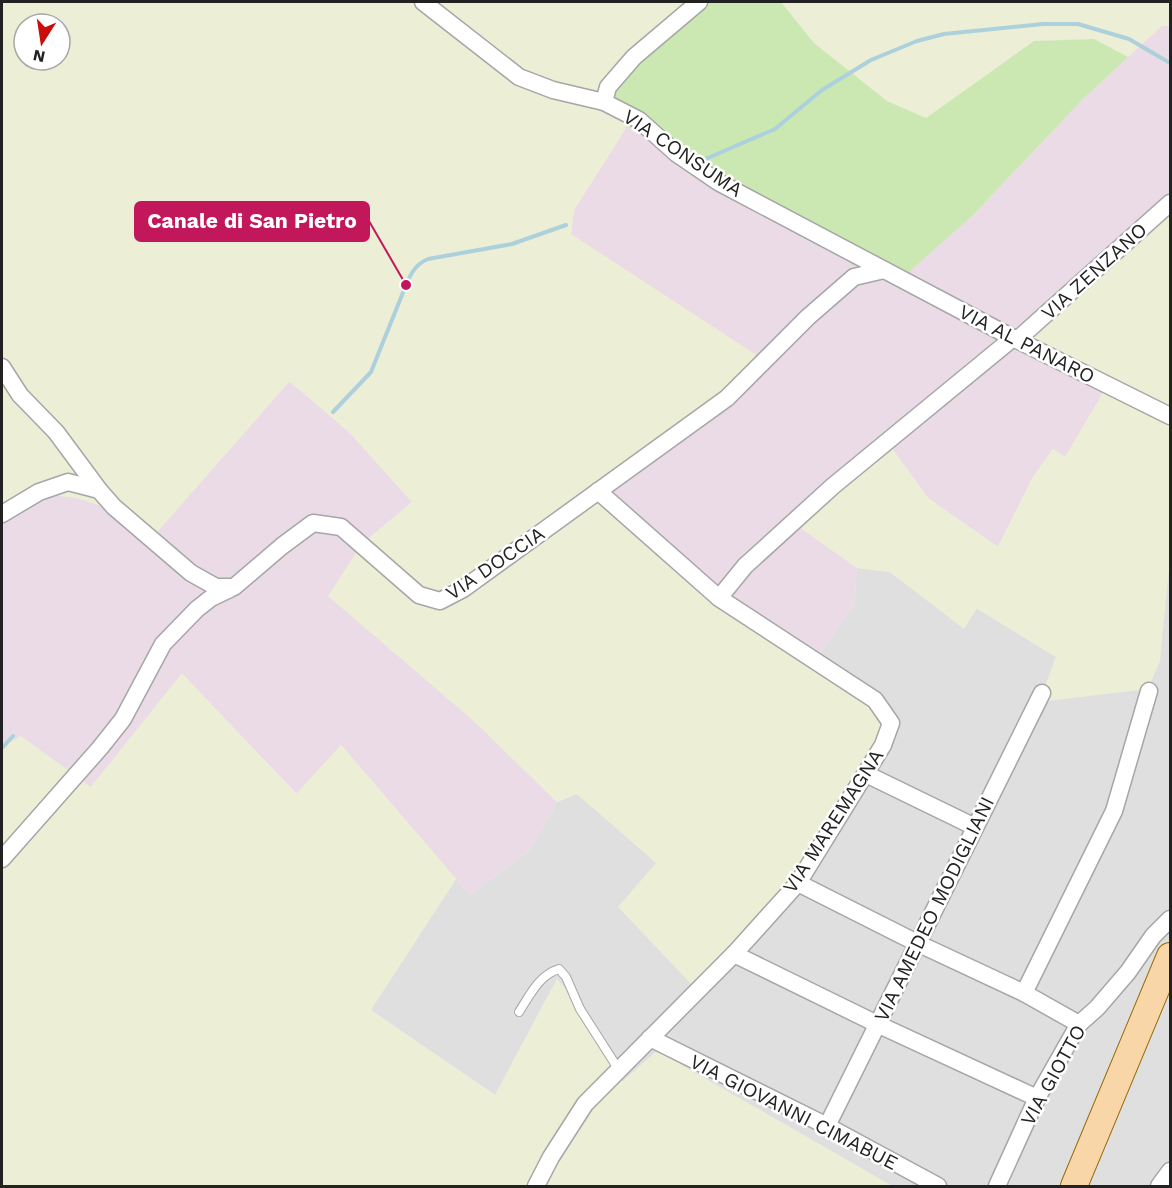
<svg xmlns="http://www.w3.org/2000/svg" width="1172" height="1188" font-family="'Work Sans',sans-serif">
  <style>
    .residential { fill: #e0dfdf }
    .industrial { fill: #eadbe7 }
    .farmland { fill: #eceed6; fill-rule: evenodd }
    .grass { fill: #cce8b2 }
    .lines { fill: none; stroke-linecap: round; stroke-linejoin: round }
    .stream { stroke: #acd1dc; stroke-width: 4 }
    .lane-casing { stroke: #a6a6a6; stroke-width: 10 }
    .street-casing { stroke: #a6a6a6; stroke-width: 19 }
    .primary-casing { stroke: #976a08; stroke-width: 28 }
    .lane { stroke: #fff; stroke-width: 8 }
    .street { stroke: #fff; stroke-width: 16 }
    .primary { stroke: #f8d6a8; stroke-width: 26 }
    .labels { text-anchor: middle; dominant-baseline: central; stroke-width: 5; stroke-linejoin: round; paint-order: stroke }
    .street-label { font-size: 20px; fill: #222; stroke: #fff }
    .leader { fill: none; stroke: #c2185b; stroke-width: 2 }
    .callout-dot { fill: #c2185b; stroke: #fff; stroke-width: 2 }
    .callout { fill: #c2185b; stroke: #c2185b; stroke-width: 2 }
    .callout-label { font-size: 21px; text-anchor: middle; font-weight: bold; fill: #fff }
  </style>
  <rect width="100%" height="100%" fill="#f1efe9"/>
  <path class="residential" d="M1170,558V1186H892L657,1051L622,1082L574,999L557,979L495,1095L370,1010L456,879L470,895L530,850L557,802L577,794L657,863L734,947L835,820L813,663L854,605L857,568L890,572L964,628L976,608L1056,657L1040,701L1168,571Z"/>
  <g class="industrial">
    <path d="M1162,25L1170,26V197L1110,381L1065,457L1053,449L1033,477L998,547L928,498L885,439L788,519L857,568L854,605L813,663L714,601L668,566L590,497L571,234L574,210L626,128L658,129L974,214L1083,99Z"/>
    <path d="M289,381L350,433L412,502L362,544L476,723L557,802L530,850L470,895L341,745L297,794L182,674L90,788L21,736L2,747V515L35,493L77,498L115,510L152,537Z"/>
  </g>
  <g class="farmland">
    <path d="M2,2H697L612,97L626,128L574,210L571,234L758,356L713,398L591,497L668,566L714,601L889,716L835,820L734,947L695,988L618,907L656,863L577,794L557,802L476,723L328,596L362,544L412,502L350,433L290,381L152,538L115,510L77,498L35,493L2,515ZM24,24H60V60H24Z"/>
    <path d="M781,2H1170V26H1162L1128,57L1094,39L1034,41L926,118L887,101L814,43Z"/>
    <path d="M1170,197V558L1160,661L1148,689L1039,702L1056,657L977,608L964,629L890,572L857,568L788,519L885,439L928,498L998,547L1033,477L1053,449L1065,457L1110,382L1004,337Z"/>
    <path d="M182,673L296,794L341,745L456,879L371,1010L495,1095L557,979L574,999L622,1082L657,1051L892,1186H2V747L21,736L91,787Z"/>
  </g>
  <path class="grass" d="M697,2H781L814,43L887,101L926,118L1034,41L1094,39L1128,57L1083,99L974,214L902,278L851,265L841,248L715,174L658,129L626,128L612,97L661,25Z"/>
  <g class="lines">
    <g class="stream">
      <path d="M701,161L775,129L822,90L871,60L917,41L944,34L1043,24H1078L1129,39L1170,63"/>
      <path d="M333,412L371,372L406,285C411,273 416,264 428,259L512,244L566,225"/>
      <path d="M2,748L13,736"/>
    </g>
    <g class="lane-casing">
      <path id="lane" d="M519,1012C530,995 539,975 559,969L566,977L580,1009L619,1070"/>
    </g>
    <g class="street-casing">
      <g id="street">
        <path d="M423,2L519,77L553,90L604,102L639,120L677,154L718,182L1013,338L1170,416"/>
        <path d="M604,102L608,87L634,57L699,2"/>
        <path d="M1018,339L1170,203"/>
        <path d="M2,367L20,395L56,432L99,490"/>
        <path d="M2,514L39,492L68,482L99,490L114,507L191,573L216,587H234L282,546L313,523L341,527L419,595L440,601L463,589L727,398L808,317L854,277L884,270"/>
        <path d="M719,598L745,566L833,486L1013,338"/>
        <path d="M866,774L975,827"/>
        <path d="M2,859L100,748L123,719L163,644L197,609L211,598L230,589"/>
        <path d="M798,883L917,943L1024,993L1079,1024"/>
        <path d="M734,954L877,1024L1037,1098"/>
        <path d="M1024,993L1114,811L1149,691"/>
        <path d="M650,1038L827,1126L938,1186"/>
        <path d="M827,1126L1042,693"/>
        <path d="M536,1186L551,1157L585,1104L734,954L798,883L883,745L891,723L875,700L719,598L598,491"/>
        <path d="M997,1186L1037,1098L1079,1024L1097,1008L1128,972L1153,936L1170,919"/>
        <path d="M1159,1186L1170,1171"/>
      </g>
    </g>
    <g class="primary-casing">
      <path id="primary" d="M1074,1186L1170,956"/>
    </g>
    <use href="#lane" class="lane"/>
    <use href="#street" class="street"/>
    <use href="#primary" class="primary"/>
  </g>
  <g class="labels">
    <g class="street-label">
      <text transform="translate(683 153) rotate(34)">VIA CONSUMA</text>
      <text transform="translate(1094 271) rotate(-42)">VIA ZENZANO</text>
      <text transform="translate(1027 344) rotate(27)">VIA AL PANARO</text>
      <text transform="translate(495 563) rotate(-34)">VIA DOCCIA</text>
      <text transform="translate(833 821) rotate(-57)">VIA MAREMAGNA</text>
      <text transform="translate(934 909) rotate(-64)">VIA AMEDEO MODIGLIANI</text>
      <text transform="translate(1053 1075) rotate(-61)">VIA GIOTTO</text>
      <text transform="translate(794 1112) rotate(27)">VIA GIOVANNI CIMABUE</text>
    </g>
  </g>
  <path class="leader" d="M406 285L369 221"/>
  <circle class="callout-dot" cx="406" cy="285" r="6"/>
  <rect class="callout" x="135" y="202" width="234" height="39" rx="6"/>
  <g class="callout-label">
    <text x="252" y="228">Canale di San Pietro</text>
  </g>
  <rect width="1172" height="1188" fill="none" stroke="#222222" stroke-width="6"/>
  <g transform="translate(42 42) rotate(192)"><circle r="28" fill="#ffffff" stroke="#a7a7a7" stroke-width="1.5"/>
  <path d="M0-4.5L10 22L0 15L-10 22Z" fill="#c90d0a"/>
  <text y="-9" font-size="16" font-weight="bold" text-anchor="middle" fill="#222222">N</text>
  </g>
</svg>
